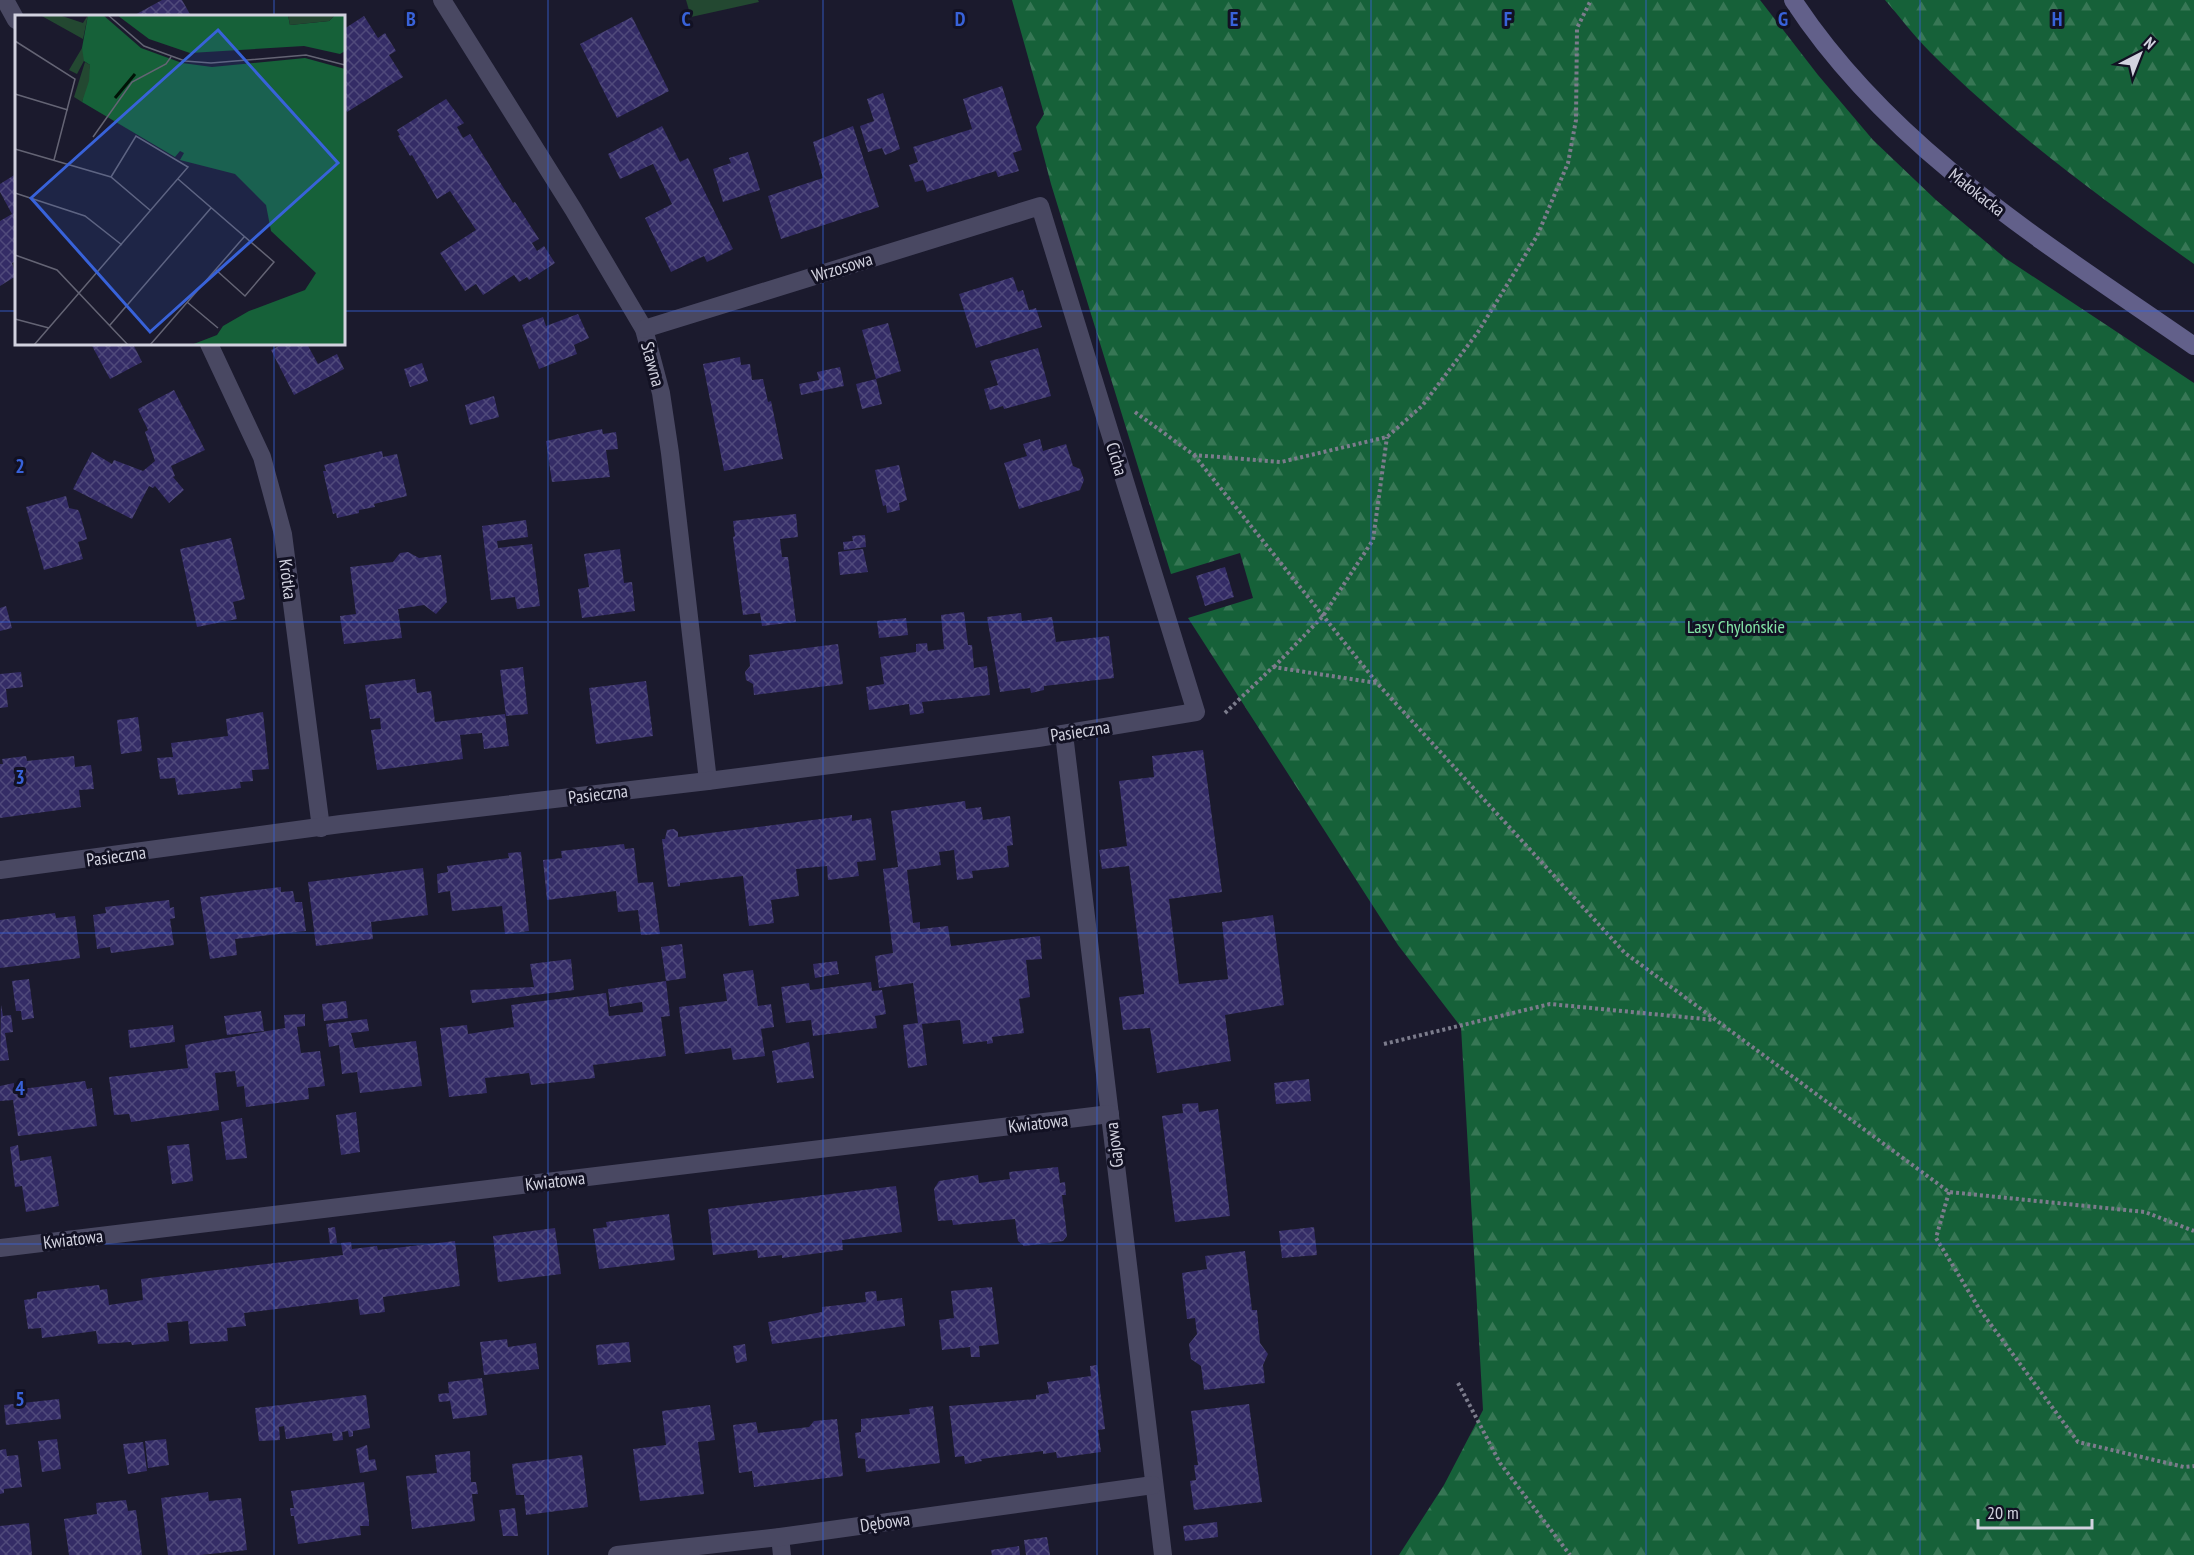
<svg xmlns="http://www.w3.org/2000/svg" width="2194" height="1555" font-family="'PT Sans Narrow',sans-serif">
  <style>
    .grass { fill: #234831 }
    .forest { fill: url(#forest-firs) }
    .building { fill: url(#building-cross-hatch) }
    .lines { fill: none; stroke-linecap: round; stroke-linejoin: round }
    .path { stroke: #7c7c8c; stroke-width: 4; stroke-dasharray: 3 3; stroke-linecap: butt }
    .street { stroke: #494862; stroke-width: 18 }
    .secondary { stroke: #62608a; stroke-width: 18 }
    .grid { fill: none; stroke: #3862d9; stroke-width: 1.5; stroke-opacity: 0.55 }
    .labels { text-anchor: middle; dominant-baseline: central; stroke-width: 6; stroke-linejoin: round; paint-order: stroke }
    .street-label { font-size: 18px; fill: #d2d2df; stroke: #121123 }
    .park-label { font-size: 18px; fill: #82e4a6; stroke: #121123 }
    .inset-river { fill: none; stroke: #011307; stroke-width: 3 }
    .inset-road { fill: none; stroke: #646474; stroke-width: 1.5 }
    .view { fill: #3862d9; fill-opacity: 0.15; stroke: #3862d9; stroke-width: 3 }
    .inset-edge { fill: none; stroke: #d2d2df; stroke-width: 3 }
    .grid-label { font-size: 20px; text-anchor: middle; font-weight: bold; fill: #3862d9; stroke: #121123; stroke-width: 6; stroke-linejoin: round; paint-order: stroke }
  </style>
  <defs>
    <pattern id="forest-firs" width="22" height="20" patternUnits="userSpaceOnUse" patternTransform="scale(1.5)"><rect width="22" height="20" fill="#166139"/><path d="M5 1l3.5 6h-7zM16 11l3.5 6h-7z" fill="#377755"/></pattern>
    <pattern id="building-cross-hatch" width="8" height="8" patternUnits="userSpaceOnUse" patternTransform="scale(1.5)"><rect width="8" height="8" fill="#342c66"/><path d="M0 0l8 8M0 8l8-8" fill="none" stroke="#504a7b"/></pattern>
  </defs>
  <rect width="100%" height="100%" fill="#1b1a2d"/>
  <path class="grass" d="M686,0H758L759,2L691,17Z"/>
  <g class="forest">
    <path d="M1012,0H1760L1818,75L1873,140L1936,200L2005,258L2194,383V1555H1399L1444,1485L1483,1410L1461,1027L1398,945L1188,618L1253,598L1240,553L1171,574L1051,184L1036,127L1044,114Z"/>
    <path d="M1885,0H2194V264C2102,199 2010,132 1930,52C1914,36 1900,17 1885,0Z"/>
  </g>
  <g class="building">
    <path d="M162,0H182L191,16H133Z"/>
    <path d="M364,16L378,38L385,33L396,51L389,55L403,77L347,112L344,107V29Z"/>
    <path d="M632,17L669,91L617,118L580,44Z"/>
    <path d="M1002,86L1022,150L1013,153L1019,171L998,177L996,171L927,192L923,180L915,182L909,165L918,162L913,147L972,129L963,99Z"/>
    <path d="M883,93L900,149L885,155L882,148L868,152L860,126L874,121L867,99Z"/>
    <path d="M446,99L464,123L457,127L463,138L470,134L513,203L515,202L539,239L532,243L537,251L544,246L555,263L529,280L527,277L519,282L514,275L483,295L476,284L465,291L440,253L476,230L450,191L437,199L412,155L410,156L398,136L400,135L397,130Z"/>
    <path d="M662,126L680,162L688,158L733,249L707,262L704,256L671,272L645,218L672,204L653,164L620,179L608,154Z"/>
    <path d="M853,126L879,207L781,239L768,196L823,178L813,142Z"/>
    <path d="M748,152L760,190L723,202L713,169L731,163L729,158Z"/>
    <path d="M16,174V261L12,263L16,276L0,286V221L12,214L0,192V184Z"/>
    <path d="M1013,277L1018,292L1023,290L1029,310L1036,308L1042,327L976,348L959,294Z"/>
    <path d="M578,314L589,338L574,345L577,354L539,369L522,325L543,317L546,326Z"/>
    <path d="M888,323L901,371L876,379L882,404L862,409L856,384L876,379L862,330Z"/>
    <path d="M91,344H133L142,362L110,379Z"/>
    <path d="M283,344H307L318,364L337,354L344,369L294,395L271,350Z"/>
    <path d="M1038,348L1051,396L1004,409L1003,406L990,410L984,389L998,385L990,361Z"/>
    <path d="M740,357L741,365L750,364L752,380L763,379L768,402L771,401L783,459L724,471L703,364Z"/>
    <path d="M422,363L428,381L410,387L404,369Z"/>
    <path d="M840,367L844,386L801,395L799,384L819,380L817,372Z"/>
    <path d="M174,390L205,450L171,466L175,476L173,477L184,490L169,503L155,486L153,488L149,486L132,519L73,489L92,452L112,464L114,460L143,471L155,461L145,432L148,430L138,409Z"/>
    <path d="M494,396L499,417L470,425L465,405Z"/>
    <path d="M602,429L603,434L616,432L618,449L606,450L610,477L552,482L546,441Z"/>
    <path d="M1040,439L1043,451L1066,444L1073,466L1080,469L1084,480L1080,490L1019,509L1004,463L1027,456L1023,444Z"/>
    <path d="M382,451L383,457L397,454L407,496L374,504L375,507L359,510V513L337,518L336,513L333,514L323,471H326L324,465Z"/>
    <path d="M899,465L907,500L899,503L900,510L887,513L886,505L883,506L875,470Z"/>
    <path d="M66,496L69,508L78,510L80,514L87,539L78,542L83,559L44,570L26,507Z"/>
    <path d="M796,514L798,537L780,539L782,557H788L796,622L762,626L760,613L743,615L733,537L735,536L733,521Z"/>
    <path d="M526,520L528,537L497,541L498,548L532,544L540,606L517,609L515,597L491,600L482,526Z"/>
    <path d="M865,535L866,547L844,550L843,542L853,541L852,536Z"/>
    <path d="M231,538L245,599L233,602L237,619L197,627L180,549Z"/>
    <path d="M620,549L624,583L632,582L635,611L582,618L578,589L589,587L584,554Z"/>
    <path d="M863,549L868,572L840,575L838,552Z"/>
    <path d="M408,552L419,558L441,555L447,602L436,614L424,605L398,609L402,638L344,644L340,616L356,614L350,567L393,562L400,553Z"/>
    <path d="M1225,567L1234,597L1205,606L1196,576Z"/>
    <path d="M6,606L12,628L0,631V608Z"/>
    <path d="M964,612L968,645H972L974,668L987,666L990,695L922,702L924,713L910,715L909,704L869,710L866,687L884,684L880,657L916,652V644L927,643L928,651L944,649L941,615Z"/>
    <path d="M1021,613L1022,621L1052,617L1056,642L1109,636L1114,678L1044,686V690L1031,693L1030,688L1000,692L987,617Z"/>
    <path d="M906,618L908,635L879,638L877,621Z"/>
    <path d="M838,644L843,684L754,695L753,684L746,680L745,672L750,666L749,655Z"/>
    <path d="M523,667L528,714L506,716L500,670Z"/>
    <path d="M21,672L23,687L6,689L8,707L0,708V674Z"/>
    <path d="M415,679L417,693L431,691L435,722L505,714L509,746L484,749L482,733L460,735L463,759L377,770L371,730L381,729L380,718L370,719L365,685Z"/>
    <path d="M646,681L653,736L596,744L589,688Z"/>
    <path d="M263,712L269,769L252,770L253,781L240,782L241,788L178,795L175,778L160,779L157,758L173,757L171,743L228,736L226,719Z"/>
    <path d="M138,717L142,751L121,754L117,720Z"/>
    <path d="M1203,750L1222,892L1169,899L1179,984L1228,979L1222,922L1273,915L1284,1005L1225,1015L1231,1061L1157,1073L1150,1028L1123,1030L1119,997L1144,994V991L1129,866L1102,869L1099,850L1127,846L1119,781L1154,777L1152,756Z"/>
    <path d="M26,756L27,761L74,756L75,767L91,765L94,789L79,790L81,807L0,818V764H3L2,759Z"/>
    <path d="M965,801L966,809L981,807L983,820L1010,816L1013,845L1007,846L1009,867L972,871L973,878L957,880L954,850L939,852L941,865L907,870L913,923L920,922V929L948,926L951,946L1040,936L1042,959L1026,960L1030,997L1019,999L1024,1033L992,1037L993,1043L987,1044V1041L963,1044L960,1020L922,1024L927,1065L908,1068L903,1025L918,1023L913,983L879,988L875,956L893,953L883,869L898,867L891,811Z"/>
    <path d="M852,815V821L871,818L876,860L857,862L859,876L828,880L827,866L796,869L799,896L771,900L774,923L749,926L743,876L680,883V886L668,887L662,839H665L667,830L674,829L678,832V837Z"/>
    <path d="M624,844L625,849L634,848L638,883L653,882L660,934L641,935L638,910L618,912L616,891L547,900L543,860L562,858L561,851Z"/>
    <path d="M521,852L529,931L505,934L502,906L452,911L450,891L438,893L437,874L448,872L447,866L509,858L508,853Z"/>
    <path d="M423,868L428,915L371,922L373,939L316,946L308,882Z"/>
    <path d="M281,887V892L293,891L295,902H302L306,931L235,939L237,955L210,959L200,897Z"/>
    <path d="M169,900L170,908L174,907L175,918L170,919L174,945L111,953L110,947L97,949L93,915L106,913L105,907Z"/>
    <path d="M55,913L56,918L75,916L80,958L0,968V920Z"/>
    <path d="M682,944L686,978L666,981L661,947Z"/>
    <path d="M571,959L574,990L472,1003L470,990L534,987L530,964Z"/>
    <path d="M837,961L839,974L815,978L813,964Z"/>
    <path d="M753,970L758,1006L771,1004L774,1027L761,1029L765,1056L733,1060L731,1048L685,1054L679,1007L727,1001L723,974Z"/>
    <path d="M29,979L34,1018L22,1020L21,1011H16L12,981Z"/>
    <path d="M666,981L670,1016L661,1017L666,1056L593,1065L595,1078L531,1085L529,1073L485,1078L487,1093L449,1097L440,1028L467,1025L468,1034L514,1027L511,1005L606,993L609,1016L643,1012L642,1002L610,1007L608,989Z"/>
    <path d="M871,982L872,991L882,990L886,1014L875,1016L877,1028L813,1036L811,1020L786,1023L781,987L809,983L810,990Z"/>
    <path d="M346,1001L348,1018L324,1021L322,1004Z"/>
    <path d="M1,1005L3,1016L11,1015L13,1032L5,1033L9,1060L0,1061Z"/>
    <path d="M261,1011L264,1031L227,1035L224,1016Z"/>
    <path d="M305,1014V1026L297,1027L301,1053L320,1051L325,1086L308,1088L309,1099L246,1107L244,1086L237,1087L235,1071L215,1073L219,1110L131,1122L129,1114L114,1115L109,1077L188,1068L185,1045L285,1028L284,1015Z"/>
    <path d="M367,1019L369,1031L351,1033L355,1048L416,1041L422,1086L360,1093L357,1072L342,1074L339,1045L329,1047L326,1024Z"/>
    <path d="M173,1025L175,1042L130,1048L128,1030Z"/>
    <path d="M809,1042L814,1078L777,1083L772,1051Z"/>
    <path d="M1309,1079L1311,1101L1276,1104L1274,1083Z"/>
    <path d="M85,1081L87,1089L92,1088L97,1126L18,1136L13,1100L0,1101V1086L14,1083V1090Z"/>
    <path d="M1198,1103L1199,1112L1218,1109L1230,1216L1175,1222L1162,1116L1183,1113L1182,1104Z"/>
    <path d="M356,1112L360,1152L341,1155L336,1115Z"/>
    <path d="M242,1118L247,1158L226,1160L221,1122Z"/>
    <path d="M189,1144L193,1181L172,1184L167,1146Z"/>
    <path d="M18,1145L20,1161L51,1156L59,1206L26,1212L22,1186L15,1187L10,1147Z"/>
    <path d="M1058,1167L1060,1183L1065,1182L1066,1195H1062L1067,1236L1063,1241L1024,1246L1018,1241L1015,1219L953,1225L952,1220L938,1221L934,1189L939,1181L978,1175L979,1183L1010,1179L1009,1172Z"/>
    <path d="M896,1186L902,1232L842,1240L843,1250L782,1258V1255L758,1258L757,1250L713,1255L708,1209Z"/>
    <path d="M669,1214L675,1260L599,1269L593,1229L607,1227L606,1222Z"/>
    <path d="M335,1227L337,1243L330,1244L328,1228Z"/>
    <path d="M1314,1227L1317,1255L1282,1258L1279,1231Z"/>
    <path d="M555,1228L561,1274L498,1282L493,1236Z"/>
    <path d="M455,1241L460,1286L383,1297L385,1312L360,1315L358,1299L244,1313L246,1326L227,1328L228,1341L190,1344L188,1321L167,1323L169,1341L132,1345L131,1342L98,1344L96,1331L42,1338L41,1328L28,1329L24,1300L37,1298V1292L99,1285L100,1290L107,1289L109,1305L143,1300L141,1279L343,1255L341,1243L351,1242L352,1249L377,1246L378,1250Z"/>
    <path d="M1245,1251L1252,1310H1257L1260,1343L1268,1354L1263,1365L1265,1383L1204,1390L1201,1366L1191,1359L1189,1344L1197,1334L1195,1318L1187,1319L1182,1273L1207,1269L1205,1256Z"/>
    <path d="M992,1287L999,1344L979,1346L980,1357H971L970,1347L942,1350L939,1320L954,1318L951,1291Z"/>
    <path d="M876,1291L877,1301L902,1298L905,1326L772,1344L768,1322L822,1312V1307L866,1302L865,1292Z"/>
    <path d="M507,1339L508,1347L536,1343L539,1369L484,1375L480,1342Z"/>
    <path d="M629,1342L631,1362L598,1365L596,1345Z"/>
    <path d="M745,1344L747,1361L736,1363L733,1346Z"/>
    <path d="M1097,1365L1105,1429L1098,1430L1101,1452L1057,1458L1056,1452L1043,1454V1451L981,1459L982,1461L965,1464L964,1456L955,1457L949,1406L1036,1399V1395L1049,1393L1047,1382L1091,1376L1090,1366Z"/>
    <path d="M482,1378L487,1415L453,1419L450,1401L439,1402L438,1394L449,1393L448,1382Z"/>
    <path d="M366,1395L370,1428L353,1431V1436L349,1437L348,1431L342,1432L343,1440L333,1441L332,1433L286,1439L284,1426L279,1427L280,1440L259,1441L255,1408Z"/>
    <path d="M59,1399L61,1419L6,1425L4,1405Z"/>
    <path d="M1249,1404L1262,1502L1194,1510L1190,1481L1196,1480L1194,1465H1198L1191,1411Z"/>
    <path d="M710,1405L715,1440L698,1442L704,1494L640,1501L633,1449L666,1445L662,1411Z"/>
    <path d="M933,1406L940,1463L866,1472L865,1459L858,1458L855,1433L861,1432V1419L910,1414L909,1409Z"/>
    <path d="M837,1419L843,1476L754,1487L752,1471L739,1473L733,1425L756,1422L758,1433L809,1427L814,1421Z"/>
    <path d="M57,1439L61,1469L42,1472L38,1441Z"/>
    <path d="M166,1439L169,1465L148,1468L145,1441Z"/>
    <path d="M143,1442L147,1471L128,1474L123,1444Z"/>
    <path d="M367,1445L369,1460L375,1459L377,1470L360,1473L356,1449Z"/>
    <path d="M6,1449L7,1456L18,1455L22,1487L4,1489V1493L0,1494V1450Z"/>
    <path d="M470,1451L471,1482H476L478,1494H472L475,1521L412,1529L406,1476L437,1473L435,1455Z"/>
    <path d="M582,1455L588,1507L526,1515L524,1495H516L512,1464Z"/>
    <path d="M364,1482L369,1520V1526H360L361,1535L298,1544L294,1516H291L290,1508H294L291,1491Z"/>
    <path d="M208,1492L209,1501L241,1498L247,1550L201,1555H168L161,1498Z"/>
    <path d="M126,1500L128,1511L136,1510L142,1555H69L64,1519L97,1514L96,1503Z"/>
    <path d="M515,1508L518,1536H503L499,1510Z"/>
    <path d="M1217,1522L1218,1537L1185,1541L1183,1526Z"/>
    <path d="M29,1523L32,1555H0V1526Z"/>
    <path d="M1047,1537L1050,1555H1026L1024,1540Z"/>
    <path d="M1019,1546L1020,1555H992L991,1550Z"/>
  </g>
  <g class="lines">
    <g class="path">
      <path d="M1135,412L1194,455L1281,462L1387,437L1422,406L1478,332L1537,236L1568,163L1576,120L1577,28L1591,0"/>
      <path d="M1194,455L1377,683"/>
      <path d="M1274,667L1323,616L1373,540L1387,437"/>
      <path d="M1225,713L1273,667L1377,683L1625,953L1949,1192L2145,1212L2194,1231"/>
      <path d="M1384,1044L1550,1004L1714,1020"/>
      <path d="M1949,1192L1936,1238L1980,1310L2078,1442L2184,1467L2194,1466"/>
      <path d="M1458,1383L1500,1463L1570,1555"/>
    </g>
    <g class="street">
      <path d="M5,0L16,20"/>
      <path d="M442,0L573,209L644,329L661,393L670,453L708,781"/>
      <path d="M209,344L262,457L283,534L321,828"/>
      <path d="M1064,734L1163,1555"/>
      <path d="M0,870L341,824L708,781L1038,738L1196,712L1040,206L644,329"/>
      <path d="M0,1248L1110,1114"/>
      <path d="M780,1537L782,1555"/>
      <path d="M617,1555L780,1537L1153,1485"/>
    </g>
    <path class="secondary" d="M1793,0C1891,150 2050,246 2194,346"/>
  </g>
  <path class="grid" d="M274,0V16M548,0V1555M823,0V1555M1097,0V1555M1371,0V1555M1646,0V1555M1920,0V1555M0,311H16M344,311H2194M274,344V1555M0,622H2194M0,933H2194M0,1244H2194"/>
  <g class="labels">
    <g class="street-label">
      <text transform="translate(1977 192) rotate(38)">Małokacka</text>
      <text transform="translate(842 267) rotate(-17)">Wrzosowa</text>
      <text transform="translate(653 364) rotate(75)">Stawna</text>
      <text transform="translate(1117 459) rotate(73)">Cicha</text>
      <text transform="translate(288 579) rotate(83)">Krótka</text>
      <text transform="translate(1080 731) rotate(-9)">Pasieczna</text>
      <text transform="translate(598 794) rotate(-7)">Pasieczna</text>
      <text transform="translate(116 856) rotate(-8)">Pasieczna</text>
      <text transform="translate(1038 1123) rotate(-7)">Kwiatowa</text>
      <text transform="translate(1114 1145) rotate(-97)">Gajowa</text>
      <text transform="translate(555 1181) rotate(-7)">Kwiatowa</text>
      <text transform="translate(73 1239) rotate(-7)">Kwiatowa</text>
      <text transform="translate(885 1522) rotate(-8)">Dębowa</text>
    </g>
    <g class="park-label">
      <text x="1736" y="626">Lasy Chylońskie</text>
    </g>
  </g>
  <g transform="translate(15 15)">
    <rect width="330" height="330" fill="#1b1a2d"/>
    <path d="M25,0H44L68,8L73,0L68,24ZM67,33L71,42L62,59L54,55Z" fill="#234831"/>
    <path d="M73,0H88L126,33L167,48L197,52L290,43L330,54V330H176L202,320L208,311L234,296L290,275L301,258L256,216L251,190L220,159L165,145L169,138L165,136L160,142L67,87L75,50L69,46L67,33ZM102,0H273L275,10L314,6L320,0H330V36L325,39L289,31L175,38L134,24Z" fill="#166139"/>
    <path d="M273,0H320L314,6L275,10ZM70,47L75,50L74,66L67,87L59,82Z" fill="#234831"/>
    <path class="inset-river" d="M100,83L120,59"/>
    <path class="inset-road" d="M93,0L129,31L170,46L196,48L291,40L330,50M0,26L60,64L39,145M0,79L53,95M78,122L117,67L151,49L156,42M0,134L96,162L136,196M163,164L259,247L230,281L201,255M0,178L70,201L107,230M0,240L42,255L113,330M172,287L203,313M0,304L34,313M95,310L196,193M19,330L173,152L121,121L96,162M135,330L229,222"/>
    <path class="view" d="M203,15L323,148L135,317L16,183Z"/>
    <rect width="330" height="330" class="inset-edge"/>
  </g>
  <g class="grid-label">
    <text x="411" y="26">B</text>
    <text x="686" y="26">C</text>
    <text x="960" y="26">D</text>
    <text x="1234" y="26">E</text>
    <text x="1508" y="26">F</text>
    <text x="1783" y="26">G</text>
    <text x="2057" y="26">H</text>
    <text x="20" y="473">2</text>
    <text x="20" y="784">3</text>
    <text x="20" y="1095">4</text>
    <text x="20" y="1406">5</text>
  </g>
  <g transform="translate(2140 54) rotate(42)" stroke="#121123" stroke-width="4.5" paint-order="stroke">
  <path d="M0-4.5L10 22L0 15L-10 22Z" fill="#d2d2df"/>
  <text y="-9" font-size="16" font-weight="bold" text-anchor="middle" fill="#d2d2df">N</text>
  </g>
  <path d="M1978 1519v9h114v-9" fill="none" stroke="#d2d2df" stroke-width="3"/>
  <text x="1987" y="1519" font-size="18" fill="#d2d2df" stroke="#121123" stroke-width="4.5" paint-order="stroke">20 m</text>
</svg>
